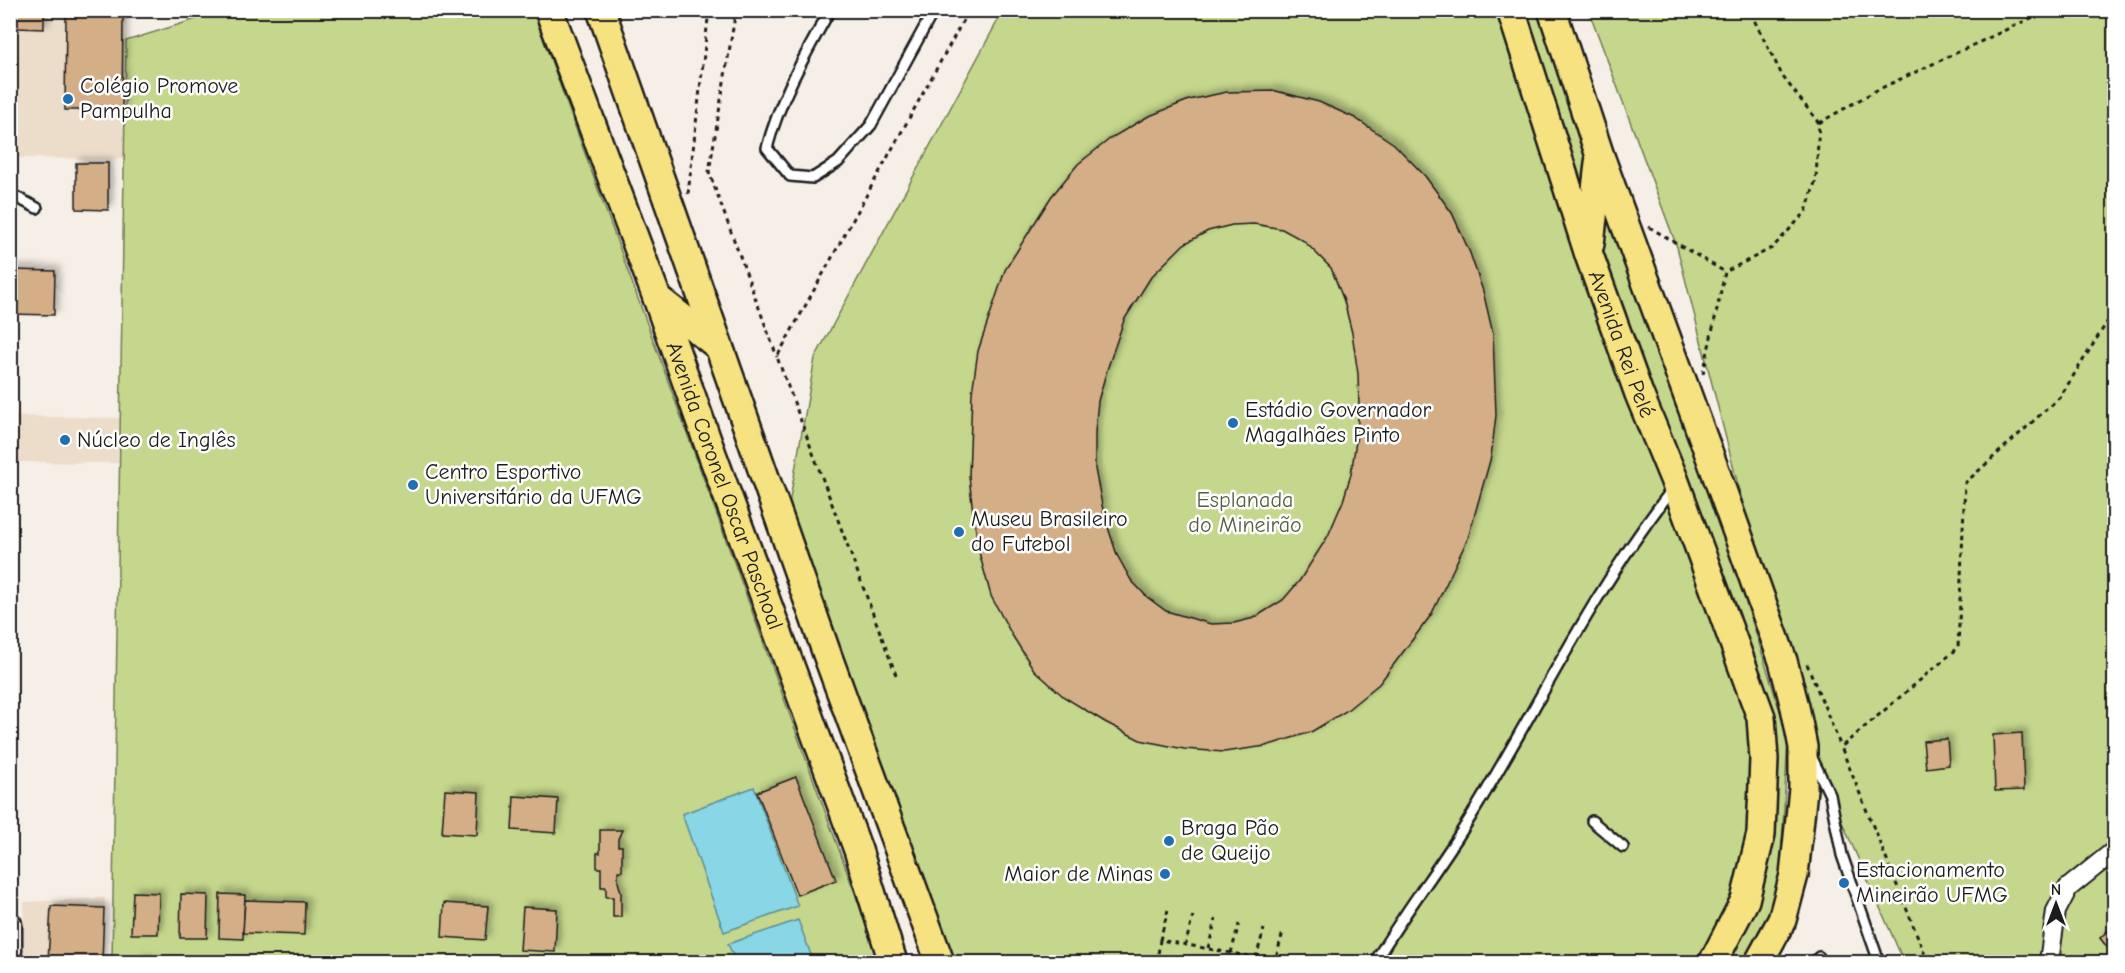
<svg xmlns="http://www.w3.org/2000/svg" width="2125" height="973" font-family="'Comic Neue',sans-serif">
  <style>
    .built { fill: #ecdcca }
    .green { fill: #c5d78c; stroke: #707a54; stroke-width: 1.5 }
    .water { fill: #88d6e6; stroke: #5d8c95; stroke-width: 1.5 }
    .building { fill: #d4ae86; stroke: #1c1c1c; stroke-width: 1.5; fill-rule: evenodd; filter: url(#shadow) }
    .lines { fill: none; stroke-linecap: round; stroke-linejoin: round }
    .service-casing { stroke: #1c1c1c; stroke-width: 14 }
    .minor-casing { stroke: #1c1c1c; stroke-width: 22 }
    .tertiary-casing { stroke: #1c1c1c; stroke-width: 27 }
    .primary-casing { stroke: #1c1c1c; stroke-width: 32 }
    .path { stroke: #1c1c1c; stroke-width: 3; stroke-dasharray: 4.5 4.5; stroke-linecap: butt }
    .service { stroke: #fff; stroke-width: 9 }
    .minor { stroke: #fff; stroke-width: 18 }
    .tertiary { stroke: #fff; stroke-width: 22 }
    .primary { stroke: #f7e281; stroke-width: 27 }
    .poi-dot { fill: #1f6fb2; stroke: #fff; stroke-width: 2 }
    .labels { text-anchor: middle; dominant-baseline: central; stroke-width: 5; stroke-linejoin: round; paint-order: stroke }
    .poi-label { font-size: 22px; fill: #1c1c1c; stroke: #fff; text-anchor: start }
    .street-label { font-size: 22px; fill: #1c1c1c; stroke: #fff }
    .park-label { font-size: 22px; fill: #575d43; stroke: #fff }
  </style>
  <defs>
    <filter id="shadow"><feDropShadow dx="4.5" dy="-4.5" stdDeviation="3" flood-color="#0004"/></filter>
  </defs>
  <rect width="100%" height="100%" fill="#f6efe7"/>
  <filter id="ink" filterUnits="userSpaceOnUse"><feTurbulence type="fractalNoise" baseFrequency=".0167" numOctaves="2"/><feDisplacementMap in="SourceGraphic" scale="12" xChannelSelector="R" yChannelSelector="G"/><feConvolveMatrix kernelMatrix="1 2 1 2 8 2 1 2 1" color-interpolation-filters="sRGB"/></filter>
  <g filter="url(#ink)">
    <g class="built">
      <path d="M11,11H126L124,159L11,158Z"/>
      <path d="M11,416L120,418L119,463L11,462Z"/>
      <path d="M105,898L102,962H23L24,902Z"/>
    </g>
    <g class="green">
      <path d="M222,11H533L880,962H112L126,41Z"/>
      <path d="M1003,11H1543L1697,443L1788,737L1778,914L1747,962H931L875,805L779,561L815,358Z"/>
      <path d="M1589,11H2114V684L2111,687L2114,691V925L2100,938L2114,956V962H1904L1830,795L1783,661L1677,247Z"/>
    </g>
    <g class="water">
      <path d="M754,787L798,906L724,932L682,814Z"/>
      <path d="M798,920L813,960L807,962H736L728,944Z"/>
    </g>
    <g class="building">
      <path d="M17,10H44V29L17,28Z"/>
      <path d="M66,15L123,16L122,110H65Z"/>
      <path d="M1276,91L1319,102L1355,118L1394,144L1425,176L1452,213L1470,253L1483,291L1493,334L1496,415L1491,457L1468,538L1449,578L1431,615L1379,684L1346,711L1311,732L1266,746L1224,752L1184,749L1140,740L1105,722L1064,697L1034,670L1012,635L991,596L980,556L973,513L969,476L972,393L978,351L1005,270L1051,197L1078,164L1111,138L1147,117L1189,100L1227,92ZM1254,224L1282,229L1304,241L1331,268L1344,301L1352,333L1358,374L1359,405L1357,435L1351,474L1343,501L1328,536L1300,580L1283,600L1254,618L1234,623L1211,624L1166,611L1147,597L1131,580L1117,555L1104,515L1095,469V432L1098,401L1106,373L1124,320L1151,277L1184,244L1208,231L1232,225Z"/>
      <path d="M76,163H108V210L76,209Z"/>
      <path d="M10,270L55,271L54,315L10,314Z"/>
      <path d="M2022,733L2024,790L1995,791L1993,735Z"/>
      <path d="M1947,739L1949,765L1926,768L1923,741Z"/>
      <path d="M796,777L836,880L797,895L757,792Z"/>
      <path d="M445,790L479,792L477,835L442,833Z"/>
      <path d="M514,796L558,799L556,833L512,830Z"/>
      <path d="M600,830H622L618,839V846H622V871H618V882L621,892V917H613V897H606V887H601V868H597V853H600Z"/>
      <path d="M133,892L159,893L158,934H131Z"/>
      <path d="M181,894L208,895L207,938H180Z"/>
      <path d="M220,894L245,895L243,939L219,938Z"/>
      <path d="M245,900L305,902L304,935L243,933Z"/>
      <path d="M444,903L488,906L485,940L442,937Z"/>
      <path d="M51,906L104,908L102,962H48Z"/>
      <path d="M523,907L557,909L555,952L520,950Z"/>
      <path d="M2114,925V956L2100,938Z"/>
      <path d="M140,958L154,962H139Z"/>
    </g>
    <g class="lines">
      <g class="service-casing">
        <g id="service">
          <path d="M830,10C805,55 780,98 767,148L790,176L813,178L838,162L871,125L934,10"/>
          <path d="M10,196L16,197L37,208"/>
          <path d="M1812,758L1830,795L1842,855L1879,962"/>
          <path d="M1592,821L1623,847"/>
          <path d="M1375,962C1404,912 1440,867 1470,818C1536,711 1591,594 1668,495L1671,487"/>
          <path d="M1814,962L1819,957"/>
        </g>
      </g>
      <g class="minor-casing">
        <path id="minor" d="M2049,962L2056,911L2068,888L2114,851"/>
      </g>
      <g class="tertiary-casing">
        <path id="tertiary" d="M10,924V950"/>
      </g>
      <g class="primary-casing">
        <g id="primary">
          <path id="s1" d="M549,10L657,298L708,443L858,850L893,962"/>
          <path d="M601,10L828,657L940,962"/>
          <path id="s2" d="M1511,10L1589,255L1639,394L1674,479L1761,717L1764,759L1761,834L1745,900L1713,962"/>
          <path d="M1552,10L1600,156L1712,462L1783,661L1795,707L1803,747V789L1794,875L1782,920L1759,962"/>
          <path d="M1590,244L1599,163"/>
          <path d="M657,298L718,346"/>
        </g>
      </g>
      <g class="path">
        <path d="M736,10L709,172L777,357"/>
        <path d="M1819,123L1875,91L2046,11L2096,15L2114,10"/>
        <path d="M688,194L709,10"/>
        <path d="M1649,227L1725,272"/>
        <path d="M1703,374L1725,272L1772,248L1806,212L1816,179L1819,123L1783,77L1749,10"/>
        <path d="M1807,664L1841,747"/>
        <path d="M896,675L777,357L969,10"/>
        <path d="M1160,940L1168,910"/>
        <path d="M1185,946L1193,916"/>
        <path d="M1208,948L1216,919"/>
        <path d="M1231,953L1239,924"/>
        <path d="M1256,958L1264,929"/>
        <path d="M1157,962L1160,940L1275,961L1283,932"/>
        <path d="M1928,962L1841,747L1958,648L1965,483L2060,397L2114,311"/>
      </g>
      <use href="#service" class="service"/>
      <use href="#minor" class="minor"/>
      <use href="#tertiary" class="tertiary"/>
      <use href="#primary" class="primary"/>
    </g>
  </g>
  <g class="poi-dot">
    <circle cx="68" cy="99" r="6"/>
    <circle cx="1233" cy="423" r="6"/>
    <circle cx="65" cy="440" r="6"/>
    <circle cx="413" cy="485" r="6"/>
    <circle cx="959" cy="532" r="6"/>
    <circle cx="1169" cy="841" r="6"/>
    <circle cx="1165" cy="874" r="6"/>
    <circle cx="1844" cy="883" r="6"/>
  </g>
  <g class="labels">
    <g class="poi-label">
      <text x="80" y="86">Colégio Promove<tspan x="80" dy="25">Pampulha</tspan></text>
      <text x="1245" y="410">Estádio Governador<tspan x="1245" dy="25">Magalhães Pinto</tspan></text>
      <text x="77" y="440">Núcleo de Inglês</text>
      <text x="425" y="472">Centro Esportivo<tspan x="425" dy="25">Universitário da UFMG</tspan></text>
      <text x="971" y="519">Museu Brasileiro<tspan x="971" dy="25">do Futebol</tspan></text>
      <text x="1181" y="828">Braga Pão<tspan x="1181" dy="25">de Queijo</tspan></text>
      <text x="1856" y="870">Estacionamento<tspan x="1856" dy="25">Mineirão UFMG</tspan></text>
      <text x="1153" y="874" text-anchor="end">Maior de Minas</text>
    </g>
    <g class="street-label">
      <text stroke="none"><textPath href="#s2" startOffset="352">Avenida Rei Pelé</textPath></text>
      <text stroke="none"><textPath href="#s1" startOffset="507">Avenida Coronel Oscar Paschoal</textPath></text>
    </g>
    <g class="park-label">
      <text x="1245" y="500">Esplanada<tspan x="1245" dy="25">do Mineirão</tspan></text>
    </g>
  </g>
  <rect width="2125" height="973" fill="none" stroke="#fff" stroke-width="36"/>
  <rect x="18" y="18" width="2089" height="937" fill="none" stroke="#1c1c1c" stroke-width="2" filter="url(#ink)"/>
  <g transform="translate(2056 904)" stroke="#ffffff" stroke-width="4.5" paint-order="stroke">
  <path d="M0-4.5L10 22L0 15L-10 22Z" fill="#1c1c1c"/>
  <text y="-9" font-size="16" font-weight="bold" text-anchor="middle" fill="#1c1c1c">N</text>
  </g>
</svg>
